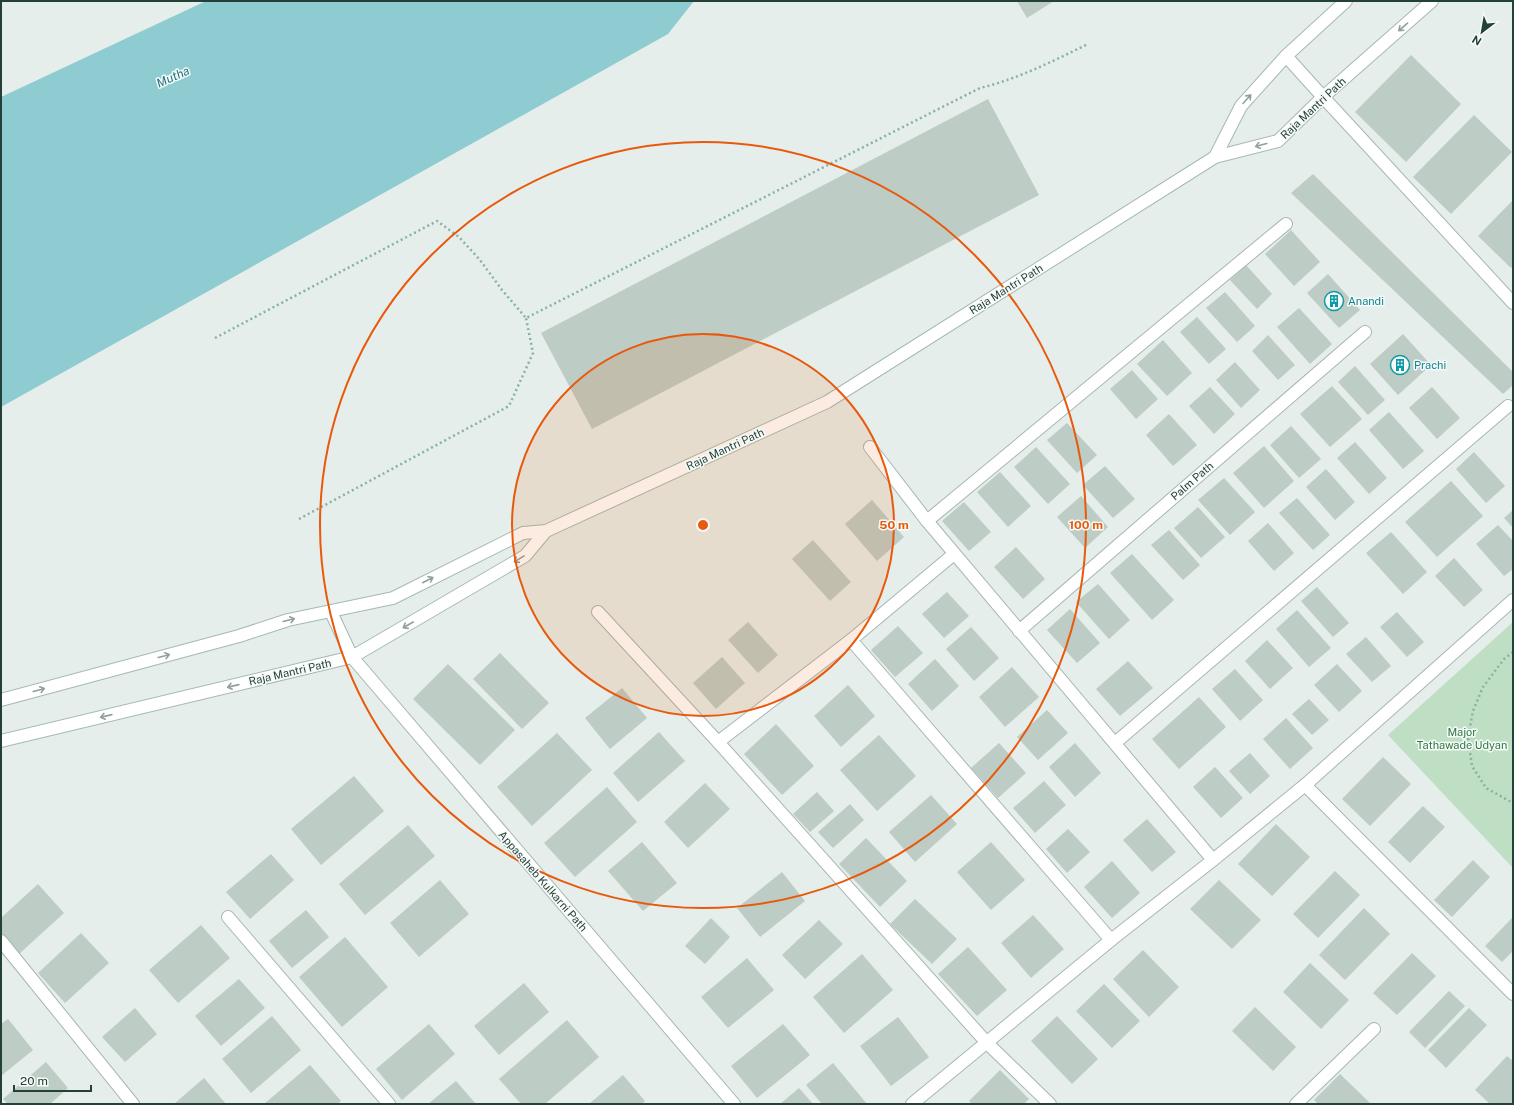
<svg xmlns="http://www.w3.org/2000/svg" width="1514" height="1105" font-family="'Public Sans',sans-serif">
  <style>
    .green { fill: #bfdfc5 }
    .water { fill: #8eccd2 }
    .building { fill: #bdccc5 }
    .lines { fill: none; stroke-linecap: round; stroke-linejoin: round }
    .minor-casing { stroke: #a7b7b1; stroke-width: 14 }
    .tertiary-casing { stroke: #a7b7b1; stroke-width: 14 }
    .secondary-casing { stroke: #a4bab1; stroke-width: 14 }
    .path { stroke: #86b2a1; stroke-width: 2.5; stroke-dasharray: 2 3; stroke-linecap: butt }
    .minor { stroke: #fff; stroke-width: 12 }
    .tertiary { stroke: #fff; stroke-width: 12 }
    .secondary { stroke: #fff; stroke-width: 12 }
    .oneway { stroke: #92a09b }
    .ring { fill: none; stroke: #e8590c; stroke-width: 2 }
    .labels { text-anchor: middle; dominant-baseline: central; stroke-width: 3; stroke-linejoin: round; paint-order: stroke }
    .street-label { font-size: 11px; fill: #244137; stroke: #f6faf8 }
    .culture-label { font-size: 11px; fill: #0d838f; stroke: #f6faf8; text-anchor: start }
    .park-label { font-size: 11px; fill: #2e7846; stroke: #f6faf8 }
    .water-label { font-size: 12px; font-style: italic; fill: #1e737d; stroke: #f6faf8 }
    .centre { fill: #e8590c; stroke: #f6faf8; stroke-width: 2 }
    .ring-label { font-size: 12px; text-anchor: middle; font-weight: bold; fill: #e8590c; stroke: #f6faf8; stroke-width: 3; stroke-linejoin: round; paint-order: stroke }
  </style>
  <rect width="100%" height="100%" fill="#e5eeea"/>
  <path class="green" d="M1513,622V868L1388,735Z"/>
  <path class="water" d="M206,1H694L668,34L1,407V97Z"/>
  <g class="building">
    <path d="M1017,1H1054L1027,18Z"/>
    <path d="M1411,55L1461,104L1406,162L1355,112Z"/>
    <path d="M988,99L1039,195L592,429L541,333Z"/>
    <path d="M1474,115L1512,152L1451,214L1413,177Z"/>
    <path d="M1313,174L1513,372V385L1503,394L1291,193Z"/>
    <path d="M1513,200V265L1511,268L1478,236Z"/>
    <path d="M1291,230L1320,262L1294,286L1265,254Z"/>
    <path d="M1246,265L1272,294L1257,309L1230,280Z"/>
    <path d="M1328,274L1360,310L1339,328L1307,293Z"/>
    <path d="M1225,292L1255,326L1237,342L1206,308Z"/>
    <path d="M1299,308L1332,344L1310,364L1277,327Z"/>
    <path d="M1197,317L1226,349L1209,364L1180,332Z"/>
    <path d="M1403,334L1431,365L1398,395L1370,364Z"/>
    <path d="M1268,335L1295,365L1278,380L1252,351Z"/>
    <path d="M1163,340L1192,373L1167,396L1137,364Z"/>
    <path d="M1235,362L1260,390L1241,408L1216,380Z"/>
    <path d="M1355,366L1385,400L1368,415L1338,382Z"/>
    <path d="M1132,370L1158,399L1136,419L1110,389Z"/>
    <path d="M1332,386L1362,419L1330,447L1300,414Z"/>
    <path d="M1210,387L1235,414L1214,434L1189,406Z"/>
    <path d="M1432,387L1460,418L1437,439L1409,408Z"/>
    <path d="M1389,412L1424,451L1403,469L1369,430Z"/>
    <path d="M1169,414L1197,445L1173,466L1146,435Z"/>
    <path d="M1067,423L1097,455L1077,473L1047,440Z"/>
    <path d="M1291,426L1321,459L1299,478L1270,445Z"/>
    <path d="M1355,442L1387,478L1369,494L1337,458Z"/>
    <path d="M1264,446L1294,481L1264,508L1233,473Z"/>
    <path d="M1036,447L1070,484L1048,504L1014,467Z"/>
    <path d="M1474,452L1505,486L1486,503L1456,469Z"/>
    <path d="M1105,466L1135,499L1113,518L1083,485Z"/>
    <path d="M1326,469L1355,502L1335,520L1306,487Z"/>
    <path d="M1000,472L1031,506L1008,527L977,492Z"/>
    <path d="M1224,478L1255,512L1230,535L1198,500Z"/>
    <path d="M1451,481L1483,516L1437,557L1405,522Z"/>
    <path d="M1081,496L1108,527L1085,548L1057,517Z"/>
    <path d="M1297,498L1330,535L1313,550L1279,513Z"/>
    <path d="M872,500L904,537L877,561L845,524Z"/>
    <path d="M964,502L991,532L969,551L942,521Z"/>
    <path d="M1198,507L1225,537L1201,558L1174,528Z"/>
    <path d="M1513,510V528L1504,518Z"/>
    <path d="M1268,523L1294,553L1274,571L1248,541Z"/>
    <path d="M1498,525L1513,541V569L1504,576L1476,544Z"/>
    <path d="M1169,530L1200,565L1183,580L1151,545Z"/>
    <path d="M1391,532L1427,572L1403,594L1366,553Z"/>
    <path d="M813,540L851,582L830,601L792,559Z"/>
    <path d="M1016,547L1045,579L1023,599L994,567Z"/>
    <path d="M1132,554L1174,600L1152,620L1110,573Z"/>
    <path d="M1454,558L1483,590L1464,607L1435,576Z"/>
    <path d="M1098,584L1130,620L1109,639L1076,602Z"/>
    <path d="M1317,587L1349,623L1333,637L1301,601Z"/>
    <path d="M947,592L969,616L944,638L922,614Z"/>
    <path d="M1070,609L1100,643L1077,663L1047,630Z"/>
    <path d="M1297,610L1331,648L1309,667L1276,629Z"/>
    <path d="M1397,612L1424,642L1407,657L1380,627Z"/>
    <path d="M748,622L778,655L758,673L728,640Z"/>
    <path d="M898,626L923,653L895,677L871,650Z"/>
    <path d="M971,627L999,658L974,681L946,649Z"/>
    <path d="M1366,637L1391,666L1372,682L1346,654Z"/>
    <path d="M1267,640L1293,668L1270,689L1245,661Z"/>
    <path d="M500,653L549,703L522,729L473,679Z"/>
    <path d="M722,657L745,683L716,709L693,683Z"/>
    <path d="M935,659L959,686L932,711L908,684Z"/>
    <path d="M1128,661L1153,688L1120,716L1096,689Z"/>
    <path d="M448,664L515,730L480,765L413,699Z"/>
    <path d="M1337,664L1362,691L1339,712L1314,685Z"/>
    <path d="M1012,667L1039,697L1005,727L979,697Z"/>
    <path d="M1235,669L1263,700L1240,721L1212,689Z"/>
    <path d="M848,685L875,716L841,747L814,716Z"/>
    <path d="M622,688L647,718L610,749L585,718Z"/>
    <path d="M1199,697L1226,727L1179,769L1152,739Z"/>
    <path d="M1309,699L1329,720L1312,735L1292,714Z"/>
    <path d="M1047,710L1068,733L1038,760L1017,737Z"/>
    <path d="M1286,718L1313,748L1290,769L1263,739Z"/>
    <path d="M776,724L814,766L782,795L744,754Z"/>
    <path d="M659,732L685,761L638,802L613,773Z"/>
    <path d="M557,733L592,770L532,826L497,787Z"/>
    <path d="M879,735L916,776L877,811L840,770Z"/>
    <path d="M999,743L1026,773L998,798L971,768Z"/>
    <path d="M1075,743L1101,773L1075,797L1049,767Z"/>
    <path d="M1250,753L1270,776L1250,794L1229,771Z"/>
    <path d="M1383,757L1411,784L1370,826L1342,799Z"/>
    <path d="M1215,767L1243,798L1221,818L1193,787Z"/>
    <path d="M354,776L384,811L321,865L291,829Z"/>
    <path d="M1044,781L1066,805L1035,833L1013,808Z"/>
    <path d="M705,783L730,809L688,848L664,822Z"/>
    <path d="M607,787L637,822L575,877L544,843Z"/>
    <path d="M817,792L834,811L810,832L793,814Z"/>
    <path d="M931,795L957,824L915,862L889,832Z"/>
    <path d="M850,804L864,820L833,848L818,832Z"/>
    <path d="M1423,806L1445,827L1410,863L1388,842Z"/>
    <path d="M1147,819L1176,852L1152,872L1123,840Z"/>
    <path d="M1276,824L1310,857L1272,896L1238,864Z"/>
    <path d="M408,825L435,856L365,915L339,884Z"/>
    <path d="M1068,829L1090,852L1067,873L1046,849Z"/>
    <path d="M866,838L907,881L880,907L839,864Z"/>
    <path d="M642,842L677,883L643,911L608,871Z"/>
    <path d="M991,842L1025,880L991,910L957,872Z"/>
    <path d="M271,854L294,880L250,919L226,892Z"/>
    <path d="M1473,860L1490,877L1452,917L1434,900Z"/>
    <path d="M1112,861L1140,893L1112,918L1084,887Z"/>
    <path d="M1335,871L1360,895L1318,938L1293,914Z"/>
    <path d="M782,872L805,901L760,937L737,908Z"/>
    <path d="M440,880L469,914L419,957L390,923Z"/>
    <path d="M1219,880L1261,920L1232,949L1190,909Z"/>
    <path d="M38,884L64,913L19,954L1,935V918Z"/>
    <path d="M915,899L957,939L932,964L890,924Z"/>
    <path d="M1364,908L1390,934L1345,980L1319,955Z"/>
    <path d="M306,910L329,937L292,968L269,941Z"/>
    <path d="M1033,915L1064,949L1031,978L1001,943Z"/>
    <path d="M1513,917V951L1502,962L1485,946Z"/>
    <path d="M711,918L730,937L705,964L685,946Z"/>
    <path d="M819,920L843,944L805,979L782,955Z"/>
    <path d="M201,925L230,958L178,1003L149,970Z"/>
    <path d="M81,933L109,963L65,1003L38,973Z"/>
    <path d="M345,937L388,987L342,1027L299,977Z"/>
    <path d="M968,947L1007,990L977,1016L938,974Z"/>
    <path d="M1143,950L1179,987L1149,1017L1113,979Z"/>
    <path d="M1412,953L1436,976L1397,1015L1373,993Z"/>
    <path d="M862,954L893,990L844,1033L813,997Z"/>
    <path d="M747,958L774,990L728,1028L701,997Z"/>
    <path d="M1310,963L1349,1000L1321,1029L1283,992Z"/>
    <path d="M239,979L265,1008L221,1046L195,1016Z"/>
    <path d="M524,983L549,1012L499,1055L474,1026Z"/>
    <path d="M1104,984L1140,1021L1112,1048L1076,1011Z"/>
    <path d="M1449,991L1465,1006L1425,1048L1409,1032Z"/>
    <path d="M1255,1007L1296,1047L1273,1071L1232,1031Z"/>
    <path d="M135,1008L157,1034L125,1062L102,1037Z"/>
    <path d="M1469,1008L1487,1025L1446,1068L1428,1050Z"/>
    <path d="M272,1016L301,1050L251,1093L222,1059Z"/>
    <path d="M1057,1016L1098,1059L1072,1084L1031,1041Z"/>
    <path d="M898,1017L929,1057L891,1086L860,1046Z"/>
    <path d="M8,1019L33,1050L1,1076V1024Z"/>
    <path d="M567,1020L599,1057L545,1104H521L499,1079Z"/>
    <path d="M429,1024L455,1054L402,1100L376,1069Z"/>
    <path d="M783,1024L810,1055L757,1098L731,1066Z"/>
    <path d="M1507,1056L1513,1061V1104H1490L1475,1090Z"/>
    <path d="M46,1062L68,1088L50,1104H8L3,1099Z"/>
    <path d="M833,1063L867,1104H822L806,1085Z"/>
    <path d="M310,1065L341,1101L337,1104H264Z"/>
    <path d="M1000,1070L1029,1099L1024,1104H972L969,1101Z"/>
    <path d="M1340,1074L1371,1104H1318L1314,1100Z"/>
    <path d="M623,1075L645,1101L642,1104H589Z"/>
    <path d="M204,1078L226,1104H174Z"/>
    <path d="M456,1081L476,1104H428Z"/>
    <path d="M799,1088L813,1104H780Z"/>
  </g>
  <g class="lines">
    <g class="minor-casing">
      <g id="minor">
        <path d="M1286,56L1323,97L1513,303"/>
        <path d="M870,447L927,521L1213,860"/>
        <path d="M927,521L1286,224"/>
        <path d="M954,554L851,640L1111,940"/>
        <path d="M598,612L718,742L987,1043L1050,1104"/>
        <path d="M1019,631L1365,332"/>
        <path d="M718,742L851,640"/>
        <path d="M1115,743L1508,406"/>
        <path d="M1305,785L1513,994"/>
        <path d="M228,917L389,1104"/>
        <path d="M1,941L133,1104"/>
        <path d="M912,1104L1111,940L1213,860L1305,785L1513,600"/>
        <path d="M1296,1104L1374,1029"/>
      </g>
    </g>
    <g class="tertiary-casing">
      <path id="tertiary" d="M331,612L352,657L734,1104"/>
    </g>
    <g class="secondary-casing">
      <g id="secondary">
        <path d="M1215,157L1241,106L1286,56L1346,1"/>
        <path d="M1,700L239,636L288,620L393,598L523,533L546,531L827,402L1215,157L1278,141L1323,97L1432,1"/>
        <path d="M1,741L352,657L525,556L546,531"/>
      </g>
    </g>
    <g class="path">
      <path d="M215,338L437,221L459,237L480,260L502,290L526,318L980,88C1018,79 1053,61 1088,44"/>
      <path d="M299,519L509,406L533,353L526,318"/>
      <path d="M1513,652L1504,659L1483,687L1473,711L1468,738L1472,766L1486,788L1513,803"/>
    </g>
    <use href="#minor" class="minor"/>
    <use href="#tertiary" class="tertiary"/>
    <use href="#secondary" class="secondary"/>
  </g>
  <defs><path id="oneway-shaft" d="M-6 0H5M1.5-3L5.5 0L1.5 3" fill="none" stroke-width="1.6" stroke-linecap="round" stroke-linejoin="round"/></defs>
  <g class="oneway">
    <use href="#oneway-shaft" transform="translate(1403 27) rotate(139)"/>
    <use href="#oneway-shaft" transform="translate(1247 99) rotate(-48)"/>
    <use href="#oneway-shaft" transform="translate(1261 145) rotate(165)"/>
    <use href="#oneway-shaft" transform="translate(519 559) rotate(148)"/>
    <use href="#oneway-shaft" transform="translate(428 580) rotate(-27)"/>
    <use href="#oneway-shaft" transform="translate(289 620) rotate(-14)"/>
    <use href="#oneway-shaft" transform="translate(408 625) rotate(150)"/>
    <use href="#oneway-shaft" transform="translate(164 656) rotate(-15)"/>
    <use href="#oneway-shaft" transform="translate(233 686) rotate(167)"/>
    <use href="#oneway-shaft" transform="translate(39 690) rotate(-15)"/>
    <use href="#oneway-shaft" transform="translate(106 716) rotate(167)"/>
  </g>
  <circle cx="703" cy="525" r="191" fill="#e8590c" fill-opacity=".12"/>
  <g class="ring">
    <circle cx="703" cy="525" r="191"/>
    <circle cx="703" cy="525" r="383"/>
  </g>
  <defs>
    <g id="building-ring" transform="scale(1)"><circle r="9.5" fill="#f6faf8" stroke="#0f9aa8" stroke-width="1.5"/><path d="M-4-6H4V6H1V3H-1V6H-4ZM-2.5-4.3h1.7v1.8h-1.7ZM.8-4.3h1.7v1.8H.8ZM-2.5-1h1.7V.8h-1.7ZM.8-1h1.7V.8H.8Z" fill="#0f9aa8"/></g>
  </defs>
  <g fill-rule="evenodd">
    <use href="#building-ring" x="1334" y="301"/>
    <use href="#building-ring" x="1400" y="365"/>
  </g>
  <g class="labels">
    <g class="street-label">
      <text transform="translate(1313 108) rotate(-43)">Raja Mantri Path</text>
      <text transform="translate(1006 289) rotate(-32)">Raja Mantri Path</text>
      <text transform="translate(725 449) rotate(-25)">Raja Mantri Path</text>
      <text transform="translate(1192 481) rotate(-41)">Palm Path</text>
      <text transform="translate(290 672) rotate(-13)">Raja Mantri Path</text>
      <text transform="translate(543 881) rotate(49)">Appasaheb Kulkarni Path</text>
    </g>
    <g class="culture-label">
      <text x="1348" y="301">Anandi</text>
      <text x="1414" y="365">Prachi</text>
    </g>
    <g class="park-label">
      <text x="1462" y="732">Major<tspan x="1462" dy="13">Tathawade Udyan</tspan></text>
    </g>
    <g class="water-label">
      <text transform="translate(173 77) rotate(-24)">Mutha</text>
    </g>
  </g>
  <circle cx="703" cy="525" r="6" class="centre"/>
  <g class="ring-label">
    <text x="894" y="529">50 m</text>
    <text x="1086" y="529">100 m</text>
  </g>
  <rect width="1514" height="1105" fill="none" stroke="#244137" stroke-width="4"/>
  <g transform="translate(1482 32) rotate(211)" stroke="#f6faf8" stroke-width="3" paint-order="stroke">
  <path d="M0-3L7 15L0 10L-7 15Z" fill="#244137"/>
  <text y="-6" font-size="11" font-weight="bold" text-anchor="middle" fill="#244137">N</text>
  </g>
  <path d="M14 1085v6h77v-6" fill="none" stroke="#244137" stroke-width="2"/>
  <text x="20" y="1085" font-size="12" fill="#244137" stroke="#f6faf8" stroke-width="3" paint-order="stroke">20 m</text>
</svg>
